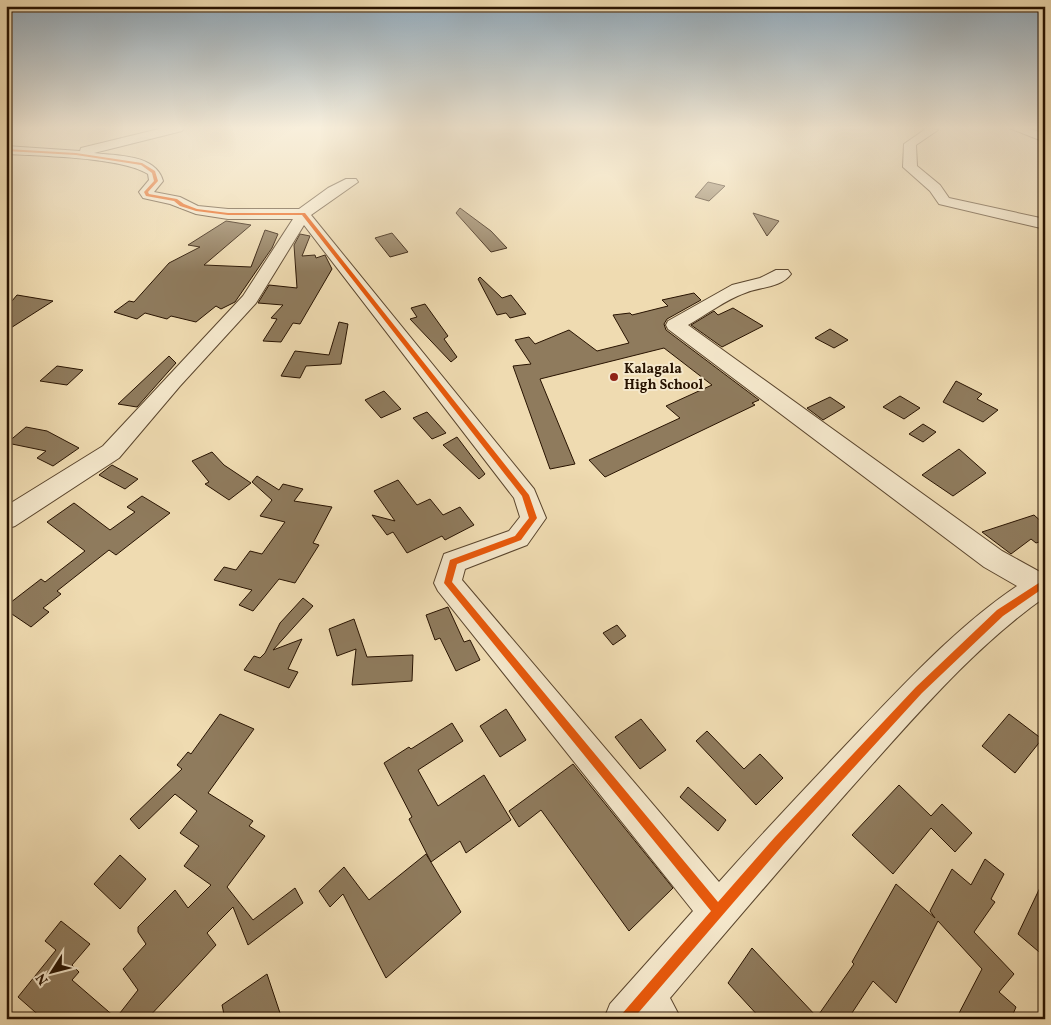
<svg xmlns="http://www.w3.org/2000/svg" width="1051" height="1025" font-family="Vollkorn,serif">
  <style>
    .building { fill: #8f7b5d; stroke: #281301 }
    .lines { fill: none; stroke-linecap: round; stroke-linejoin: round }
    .minor-casing { stroke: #5a452d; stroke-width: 2 }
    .minor { fill: #f5e8cc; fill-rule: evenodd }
    .cycleway-casing { stroke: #f5e8cc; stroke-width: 3 }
    .cycleway { fill: #e8590c; fill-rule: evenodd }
    .poi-dot { fill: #8f2418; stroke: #f5e8cc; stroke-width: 2 }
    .labels { text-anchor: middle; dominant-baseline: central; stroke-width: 4; stroke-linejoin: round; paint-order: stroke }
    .poi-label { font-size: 14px; font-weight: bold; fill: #281301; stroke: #f5e8cc; text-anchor: start }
  </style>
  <rect width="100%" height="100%" fill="#efdbb1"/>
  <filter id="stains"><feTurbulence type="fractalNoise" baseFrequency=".004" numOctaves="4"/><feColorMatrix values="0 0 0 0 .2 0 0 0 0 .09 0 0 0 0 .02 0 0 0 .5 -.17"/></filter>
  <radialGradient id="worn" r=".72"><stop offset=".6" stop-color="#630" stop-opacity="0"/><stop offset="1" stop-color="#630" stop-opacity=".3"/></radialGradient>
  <g class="building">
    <path d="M708,182L725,186L709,201L695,197Z"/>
    <path d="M460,208L491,231L507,248L491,252L456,213Z"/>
    <path d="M753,213L779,221L767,236Z"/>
    <path d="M226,221L251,225L204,265L251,267L265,230L278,234L272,248L235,302L221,309L216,306L196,322L171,316L167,319L145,313L137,319L114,312L129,301L134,302L169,263L200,247L188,245Z"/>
    <path d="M392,233L408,252L390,257L375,238Z"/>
    <path d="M300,234L310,236L302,256L315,255L316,258L325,255L332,269L300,324L293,323L281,342L263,341L277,319L271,318L283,305L258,303L269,285L297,288L294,245Z"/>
    <path d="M480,277L502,298L511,295L526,314L510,318L506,313L497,315L478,279Z"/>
    <path d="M694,293L701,300L667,319L664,324L666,330L759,400L752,403L755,405L605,477L589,460L680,418L666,406L712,385L664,348L540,379L575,464L550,469L513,366L531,364L515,340L529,337L535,344L569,330L597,351L629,343L613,315L630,313L632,315L668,306L662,300Z"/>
    <path d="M17,295L53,301L6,331V308Z"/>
    <path d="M425,304L448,336L444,339L457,357L451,362L410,319L417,317L411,308Z"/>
    <path d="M733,308L763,326L722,347L691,325L714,311L718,315Z"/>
    <path d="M339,322L348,324L341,364L306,366L300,378L281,376L295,351L329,355Z"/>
    <path d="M830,329L848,340L834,348L815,338Z"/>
    <path d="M169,356L176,363L137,407L118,404Z"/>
    <path d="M57,366L83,370L67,385L40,381Z"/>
    <path d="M956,381L982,394L977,399L998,410L983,422L943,402Z"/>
    <path d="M384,391L401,409L381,418L365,400Z"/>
    <path d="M900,396L920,408L904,419L883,407Z"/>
    <path d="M830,397L845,407L823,420L807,408Z"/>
    <path d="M427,412L446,433L432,439L413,418Z"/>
    <path d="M923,424L936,432L923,442L909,434Z"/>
    <path d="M26,427L47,431L79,448L53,466L37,458L46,451L7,443Z"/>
    <path d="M457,437L485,474L479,479L443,445Z"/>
    <path d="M959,449L986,473L953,496L922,475Z"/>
    <path d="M212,452L224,465L251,483L229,500L205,484L209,482L192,461Z"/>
    <path d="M112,465L138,479L125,489L99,475Z"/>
    <path d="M257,476L279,490L283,484L303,489L294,501L332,507L313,543L319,545L295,583L279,579L253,611L239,605L252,590L214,580L224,567L236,570L250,551L262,554L285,522L260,516L272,500L252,482Z"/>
    <path d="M398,480L417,505L430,499L443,515L460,507L474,525L445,540L442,536L407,553L393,532L387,535L372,515L395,521L374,491Z"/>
    <path d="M142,496L170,513L116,555L109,550L57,591L61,594L43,608L49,612L31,627L6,610V606L41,579L45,582L85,551L47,522L74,503L110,530L135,512L127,507Z"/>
    <path d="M1034,515L1045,525V540L1036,543L1031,539L1011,554L982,532Z"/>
    <path d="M303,598L313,606L273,650L302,639L288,669L298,672L289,688L244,670L254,656L260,658L265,653L280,623Z"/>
    <path d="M448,607L464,642L470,640L480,660L456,671L440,638L435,640L426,615Z"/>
    <path d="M354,619L367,657L413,655L412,681L352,685L356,649L337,656L329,629Z"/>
    <path d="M617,625L626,636L613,645L603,633Z"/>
    <path d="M506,709L526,740L500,757L480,726Z"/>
    <path d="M220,714L254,729L208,793L253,821L249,826L265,836L227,887L253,920L295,888L303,903L248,945L233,907L207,933L216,945L147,1019H43L18,997L56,950L45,941L61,921L90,944L72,965L79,972L72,980L116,1018L138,990L123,969L146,944L138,932V927L175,890L188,908L211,885L184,866L199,846L180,833L197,811L175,794L139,829L130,819L182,769L177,765L188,752L191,754Z"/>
    <path d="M1009,714L1042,739L1015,773L982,746Z"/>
    <path d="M641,719L666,750L640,769L615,737Z"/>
    <path d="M452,723L463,741L418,770L438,806L484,775L511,820L466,853L460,841L431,862L409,819L412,817L384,763L409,747L411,749Z"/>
    <path d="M707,731L744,769L760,754L783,778L756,805L696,741Z"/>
    <path d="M573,764L673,888L629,931L541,810L519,827L509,811Z"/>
    <path d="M899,785L931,816L942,804L972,833L955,852L931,828L893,874L852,835Z"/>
    <path d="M688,787L726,820L718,831L680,797Z"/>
    <path d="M426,854L461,912L386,978L343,894L330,907L319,891L344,867L369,900Z"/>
    <path d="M120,855L146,879L120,909L94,884Z"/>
    <path d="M985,859L1004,874L991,899L995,902L974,932L1014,974L999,992L1016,1007L1011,1019H956L982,969L938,921L896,1003L873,981L848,1019H761L728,983L752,948L817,1017L854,964L852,962L896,884L935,918L930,911L952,869L971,885Z"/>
    <path d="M1045,877V957L1018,934Z"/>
    <path d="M267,974L282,1019H225L222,1005Z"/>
  </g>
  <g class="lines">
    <g class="minor-casing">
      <g id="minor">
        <path d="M163,128H184L182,131L94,153C117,156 156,154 163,181L154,192L180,197L198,206L228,209H299L328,188L346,179H356L358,182L311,215L534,489L546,518L527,545L465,569L462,580L719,882C765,830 813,780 861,729C909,679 959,625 1017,586L984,567L668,329L666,325L668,321L732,285L760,278L776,270H788L791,274C781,288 759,287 745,293C725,300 706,315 688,325L1002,551L1040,572L1045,571V597C981,642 928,702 876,760C806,838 738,918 670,998L681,1019H604L610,1004L693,911L438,591L434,583L444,554L509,531L520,517L514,498L304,225L256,303L180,386L119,458L15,526L6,529V506L103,446L243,296L293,219H228L196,214L170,204L143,198L139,192L149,180L148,174C122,157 40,156 6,154V146L80,151L81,148Z"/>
        <path d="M927,128L938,130L916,145L917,166L940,185L949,198L1045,219V229L939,204L930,191L903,167L904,144Z"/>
        <path d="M1009,128H1028L1045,134V142Z"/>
      </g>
    </g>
    <use href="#minor" class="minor"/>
    <g class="cycleway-casing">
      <path id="cycleway" d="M6,149L76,153L142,163L155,171L158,181L148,192L149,194L177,199L184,204L197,209L228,213H305L529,495L537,518L521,540L457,564L452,582L718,902L775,837L916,687L997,610L1045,579V587L1003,616L922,693L783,845L633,1019H619L621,1015L711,911L444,583L450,560L515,536L529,518L522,496L302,215H228L196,211L180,206L174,201L146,196L144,192L154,181L152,173L141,165L76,155L6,151Z"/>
    </g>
    <use href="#cycleway" class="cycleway"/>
  </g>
  <linearGradient id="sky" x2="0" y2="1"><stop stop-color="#8fa8ba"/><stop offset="0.47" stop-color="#f8efdc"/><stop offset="1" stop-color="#f8efdc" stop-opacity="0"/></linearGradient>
  <rect width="1051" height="272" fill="url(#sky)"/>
  <circle class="poi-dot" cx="614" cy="377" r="5"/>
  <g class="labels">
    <g class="poi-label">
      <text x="624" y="369">Kalagala<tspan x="624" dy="16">High School</tspan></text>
    </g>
  </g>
  <rect width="1051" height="1025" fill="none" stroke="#efdbb1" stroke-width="25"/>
  <rect x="8" y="8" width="1036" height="1010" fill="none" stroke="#281301" stroke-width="2.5"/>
  <rect x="12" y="12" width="1026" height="1000" fill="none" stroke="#281301"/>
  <g transform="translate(52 972) rotate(234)" stroke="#f5e8cc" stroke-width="4" paint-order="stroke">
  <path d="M0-4L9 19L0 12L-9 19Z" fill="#281301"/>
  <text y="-8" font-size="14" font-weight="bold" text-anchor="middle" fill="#281301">N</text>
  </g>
  <rect width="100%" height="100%" filter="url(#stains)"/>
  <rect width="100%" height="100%" fill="url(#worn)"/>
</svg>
